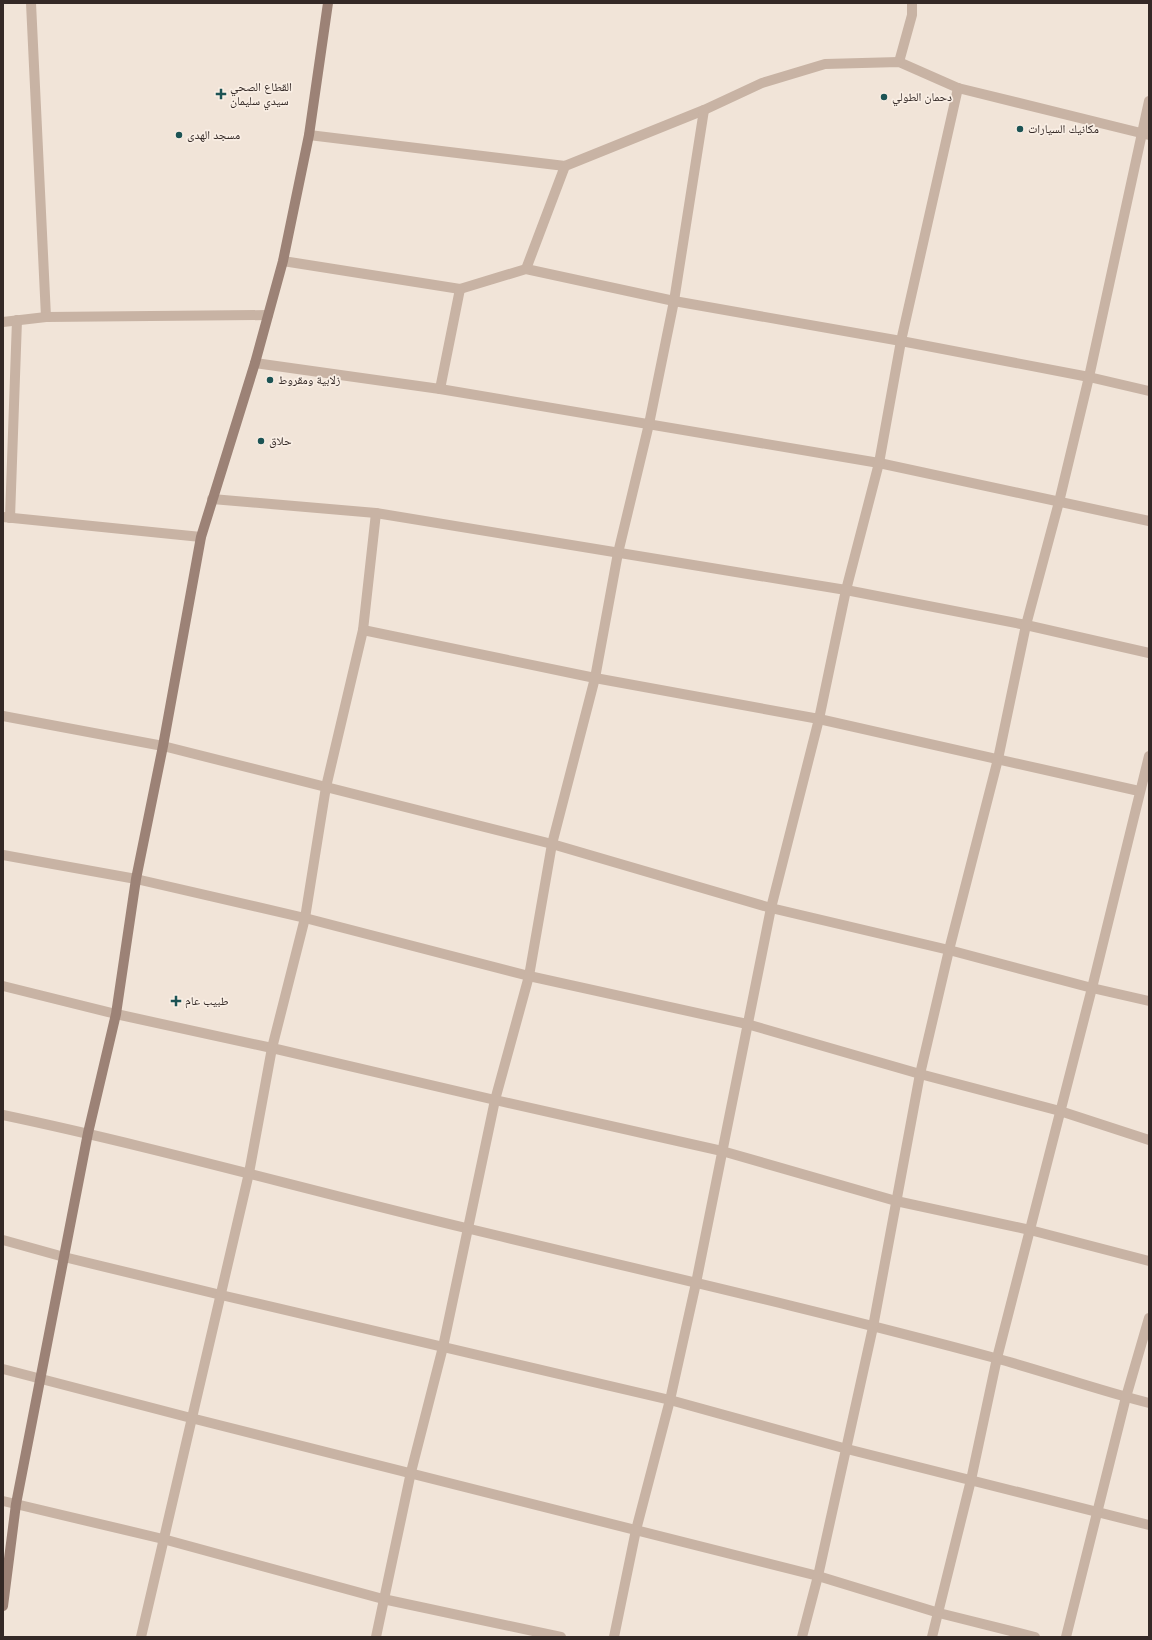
<svg xmlns="http://www.w3.org/2000/svg" width="1152" height="1640" font-family="'Space Grotesk','Noto Naskh Arabic',sans-serif">
  <style>
    .lines { fill: none; stroke-linecap: round; stroke-linejoin: round }
    .street { stroke: #c8b3a4; stroke-width: 10 }
    .secondary { stroke: #9c8276; stroke-width: 10 }
    .poi-dot { fill: #1c5354; stroke: #f9eee4; stroke-width: 1.5 }
    .labels { text-anchor: middle; dominant-baseline: central; stroke-width: 3.5; stroke-linejoin: round; paint-order: stroke }
    .poi-label { font-size: 12px; fill: #342926; stroke: #f9eee4; text-anchor: start }
  </style>
  <rect width="100%" height="100%" fill="#f1e4d8"/>
  <g class="lines">
    <g class="street">
      <path d="M31,3L46,317"/>
      <path d="M899,62L912,15V3"/>
      <path d="M309,135L565,166L704,110L762,83L825,64L899,62L958,88L1149,135"/>
      <path d="M283,261L460,289L526,269L674,301L901,341L1089,377L1149,391"/>
      <path d="M526,269L565,166"/>
      <path d="M3,322L46,317L268,315"/>
      <path d="M255,363L440,389L879,463L1149,521"/>
      <path d="M440,389L460,289"/>
      <path d="M212,499L376,513L846,590L1026,625L1149,653"/>
      <path d="M3,517L201,537"/>
      <path d="M10,518L17,320"/>
      <path d="M363,630L595,678L819,719L1139,791"/>
      <path d="M3,716L163,746L552,844L771,908L949,950L1092,988L1149,1001"/>
      <path d="M3,855L136,879L305,918L529,976L747,1024L920,1074L1060,1111L1149,1140"/>
      <path d="M3,986L116,1014L272,1048L495,1100L722,1151L896,1201L1030,1230L1149,1261"/>
      <path d="M3,1115C160,1148 314,1192 470,1229C645,1271 821,1311 995,1358C1047,1372 1097,1390 1149,1403"/>
      <path d="M3,1240L64,1257L221,1295L670,1400L847,1449L1149,1525"/>
      <path d="M3,1369L191,1418L818,1576L939,1613L1035,1637"/>
      <path d="M3,1501L163,1539L383,1599L561,1637"/>
      <path d="M141,1637L249,1173L272,1048L305,918L326,787L363,630L376,513"/>
      <path d="M376,1637L411,1472L443,1347L495,1100L529,976L552,844L595,678L618,553L649,424L674,301L704,110"/>
      <path d="M614,1637L636,1530L670,1400L696,1283L771,908L819,719L846,590L879,463L901,341L958,88"/>
      <path d="M802,1637L818,1576L873,1327L920,1074L949,950L998,759L1026,625L1059,502L1089,377L1149,101"/>
      <path d="M932,1637L971,1480L997,1358L1092,988L1149,756"/>
      <path d="M1066,1637L1126,1397L1149,1318"/>
    </g>
    <path class="secondary" d="M3,1606L16,1504L88,1133L116,1014L136,879L163,746L201,537L255,363L283,261L309,135L328,3"/>
  </g>
  <g class="poi-dot">
    <path d="M219 88h4v4h4v4h-4v4h-4v-4h-4v-4h4z"/>
    <circle cx="884" cy="97" r="4"/>
    <circle cx="1020" cy="129" r="4"/>
    <circle cx="179" cy="135" r="4"/>
    <circle cx="270" cy="380" r="4"/>
    <circle cx="261" cy="441" r="4"/>
    <path d="M174 995h4v4h4v4h-4v4h-4v-4h-4v-4h4z"/>
  </g>
  <g class="labels">
    <g class="poi-label">
      <text x="230" y="87">القطاع الصحي<tspan x="230" dy="14">سيدي سليمان</tspan></text>
      <text x="892" y="97">دحمان الطولي</text>
      <text x="1028" y="129">مكانيك السيارات</text>
      <text x="187" y="135">مسجد الهدى</text>
      <text x="278" y="380">زلابية ومقروط</text>
      <text x="269" y="441">حلاق</text>
      <text x="185" y="1001">طبيب عام</text>
    </g>
  </g>
  <rect width="1152" height="1640" fill="none" stroke="#342926" stroke-width="8"/>
</svg>
